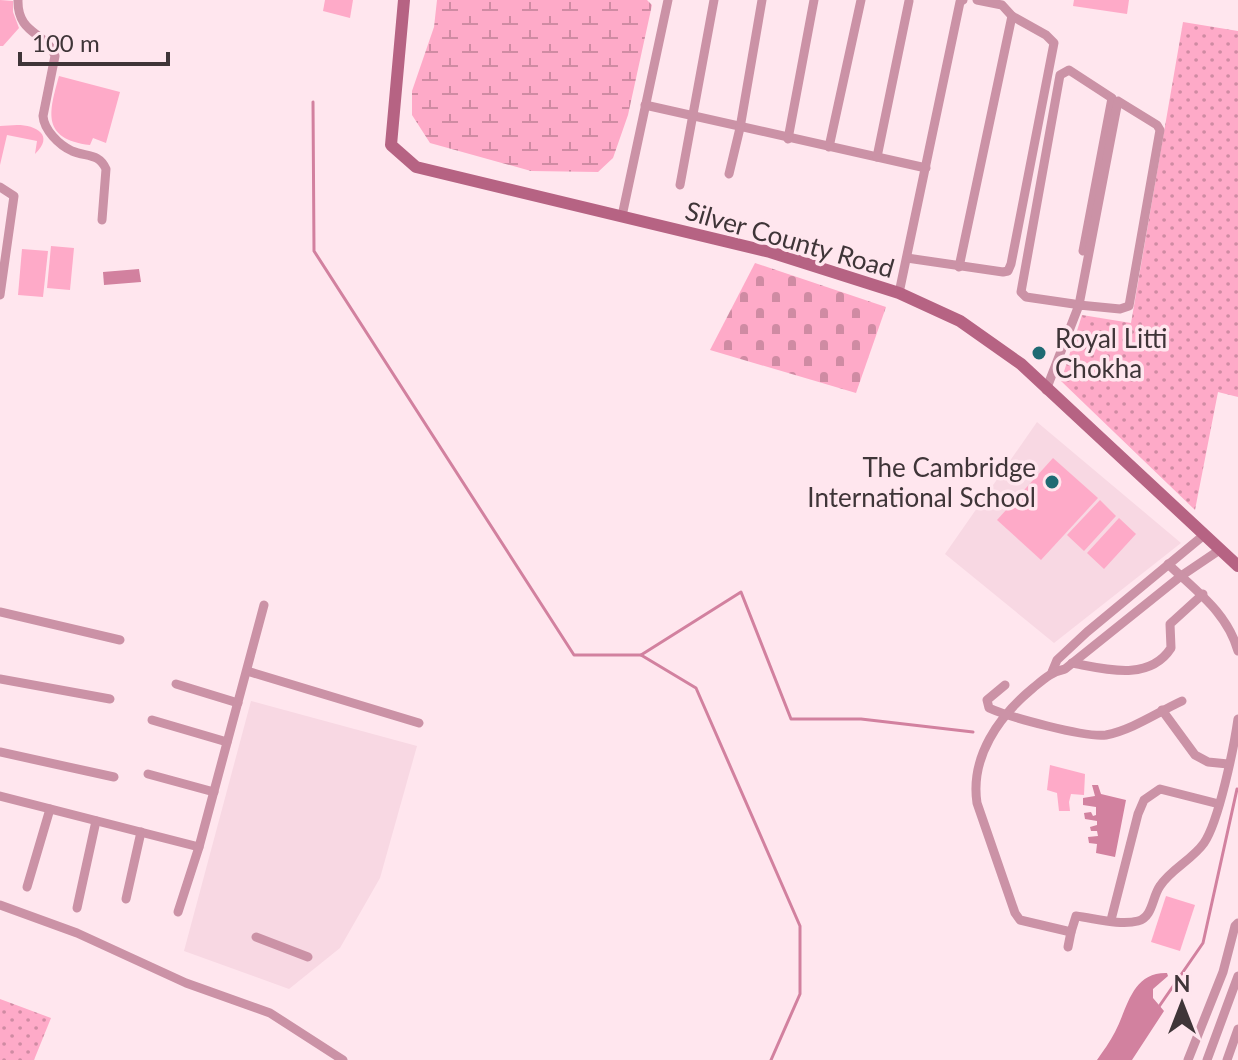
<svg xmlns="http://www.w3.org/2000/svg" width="1238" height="1060" font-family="Lato,sans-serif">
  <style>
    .built { fill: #f8d8e3 }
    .grass { fill: url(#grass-dots) }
    .wetland { fill: url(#wetland-marsh) }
    .cemetery { fill: url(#cemetery-stones) }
    .green { fill: #feaac8 }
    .water { fill: #d2819f }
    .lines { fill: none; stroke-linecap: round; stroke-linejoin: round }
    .stream { stroke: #d2819f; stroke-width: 3 }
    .street { stroke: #cb92a6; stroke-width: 9 }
    .secondary { stroke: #b66383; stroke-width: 12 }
    .poi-dot { fill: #1f6a73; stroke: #ffe6ee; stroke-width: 3 }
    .labels { text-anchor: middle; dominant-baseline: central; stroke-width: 7; stroke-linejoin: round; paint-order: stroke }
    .street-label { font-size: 26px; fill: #3f3538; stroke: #ffe6ee }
    .poi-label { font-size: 26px; fill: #3f3538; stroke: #ffe6ee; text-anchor: start }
  </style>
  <defs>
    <pattern id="grass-dots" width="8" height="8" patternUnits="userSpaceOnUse" patternTransform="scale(2)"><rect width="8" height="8" fill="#feaac8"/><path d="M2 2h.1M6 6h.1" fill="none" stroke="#cf8ba3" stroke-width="1.8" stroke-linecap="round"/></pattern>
    <pattern id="wetland-marsh" width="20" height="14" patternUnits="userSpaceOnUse" patternTransform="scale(2)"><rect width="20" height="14" fill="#feaac8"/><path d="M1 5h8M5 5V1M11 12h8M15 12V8" fill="none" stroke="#cf8ba3"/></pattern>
    <pattern id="cemetery-stones" width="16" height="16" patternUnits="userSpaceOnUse" patternTransform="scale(2)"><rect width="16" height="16" fill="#feaac8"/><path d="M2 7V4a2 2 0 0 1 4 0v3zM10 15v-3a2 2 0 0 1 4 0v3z" fill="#cf8ba3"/></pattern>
  </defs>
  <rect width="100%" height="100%" fill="#ffe6ee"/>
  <g class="built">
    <path d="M1037,422L1181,543L1054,643L945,554Z"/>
    <path d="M251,701L417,746L380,878L340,948L289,989L184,951Z"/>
  </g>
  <g class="grass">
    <path d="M1183,22L1238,31V397L1218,392L1195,510L1061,381L1082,315L1131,323Z"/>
    <path d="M0,999L51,1018L34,1060H0Z"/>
  </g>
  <path class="wetland" d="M437,0H647L652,5L628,115L613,158L598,172L531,171L430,143L412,115V91L434,27Z"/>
  <path class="cemetery" d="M755,263L886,307L856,393L710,350Z"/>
  <g class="green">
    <path d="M0,0L13,1V12L19,28L3,46H0Z"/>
    <path d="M325,0H353L350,18L323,11Z"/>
    <path d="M1074,0H1129L1127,14L1073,6Z"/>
    <path d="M59,76L120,92L106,143L93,138L90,145C41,139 49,112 59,76Z"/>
    <path d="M17,125C36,125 55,135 35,154L37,141L7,135L0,165V126Z"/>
    <path d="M51,246L74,248L70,290L47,288Z"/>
    <path d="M22,249L48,251L43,297L18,295Z"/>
    <path d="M1053,458L1098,498L1041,560L997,520Z"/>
    <path d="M1100,500L1116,516L1084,551L1067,535Z"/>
    <path d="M1119,518L1136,534L1104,569L1087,553Z"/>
    <path d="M1050,765L1085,774L1084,795L1071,794L1069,802L1070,811H1059L1057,793L1047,790Z"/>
    <path d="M1166,896L1195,905L1180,951L1151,942Z"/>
  </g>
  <g class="water">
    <path d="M139,269L141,282L104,285L103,272Z"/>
    <path d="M1092,785H1098L1101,794L1126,800L1115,857L1096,853L1097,844L1089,843L1088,837L1098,836L1097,831H1091L1090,827L1097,825V821L1085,819L1084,813L1091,812L1093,816L1096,815V807L1083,805V798L1095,796Z"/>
    <path d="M1167,973L1168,976L1153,989V998L1164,1011L1132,1060H1097C1103,1051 1110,1042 1115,1032C1128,1007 1132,972 1167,973Z"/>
  </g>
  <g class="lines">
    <g class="stream">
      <path d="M313,102L314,251L574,655H641L741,592L791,719H861L973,732"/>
      <path d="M641,655L696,688L800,926V994L771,1060"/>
      <path d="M1158,1008L1203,943L1237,789"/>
    </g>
    <g class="street">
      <path d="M18,0C17,35 47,32 55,56L43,116C44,130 59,145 72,151C87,157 99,153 106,169L102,220"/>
      <path d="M645,105L926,168"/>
      <path d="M788,139L814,0"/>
      <path d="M829,147L861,0"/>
      <path d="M877,157L909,1"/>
      <path d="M729,174L740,128L762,0"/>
      <path d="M680,185L714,0"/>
      <path d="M0,187L14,196L0,295"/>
      <path d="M622,216L668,0"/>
      <path d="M907,258L1003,272L1008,271L1011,264L1054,43L1046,35L1012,16L1002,5L977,0"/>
      <path d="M959,267L1012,16"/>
      <path d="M899,293L960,2L963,0"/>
      <path d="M1074,304L1026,297L1021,292L1060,75L1069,70L1112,98L1083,251"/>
      <path d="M1046,390L1079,305L1118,101L1157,125L1160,130L1129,306L1120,309L1079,305"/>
      <path d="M1221,549L1181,576L1065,669C1051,672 1044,679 1033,688C999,716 970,757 977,803L1015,913L1020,920L1071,932L1076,916C1094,918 1120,926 1138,921C1153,917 1152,897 1160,886C1171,869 1192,860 1204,843C1219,821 1234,747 1238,719"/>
      <path d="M1168,564C1196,591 1227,612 1238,651"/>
      <path d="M0,612L120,640"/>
      <path d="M1072,663C1105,669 1149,682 1171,648L1170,624L1203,594"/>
      <path d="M247,671L419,723"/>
      <path d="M1052,672L1057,660L1087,632L1204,535"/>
      <path d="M0,679L110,699"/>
      <path d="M176,684L238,703"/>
      <path d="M1005,685L987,700L989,708C1009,717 1086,738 1106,735C1132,730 1158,712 1182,701"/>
      <path d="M1162,710L1195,755L1208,762L1228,764"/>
      <path d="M152,720L227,742"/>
      <path d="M0,752L114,777"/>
      <path d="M148,774L214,792"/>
      <path d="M0,796L199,847L264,605"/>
      <path d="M27,887L50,809"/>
      <path d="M126,899L141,832"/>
      <path d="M0,905L77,933L186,983L270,1013L343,1060"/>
      <path d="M77,908L96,821"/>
      <path d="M178,912L199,847"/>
      <path d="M1111,920L1138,814L1144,800L1160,789L1219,804"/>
      <path d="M256,937L308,957"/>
      <path d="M1068,947L1071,932"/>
      <path d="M1188,1060L1223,972L1235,926L1238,923"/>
      <path d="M1207,1060L1238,976"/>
      <path d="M1227,1060L1238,1029"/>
    </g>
    <path class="secondary" d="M404,0L391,145L416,167L770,252L899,293L960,321L1021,364L1238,566"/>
  </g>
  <g class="poi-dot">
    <circle cx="1039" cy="353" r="8"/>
    <circle cx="1052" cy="482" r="8"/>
  </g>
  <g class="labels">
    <g class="street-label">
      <text transform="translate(790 239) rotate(16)">Silver County Road</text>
    </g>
    <g class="poi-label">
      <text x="1055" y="338">Royal Litti<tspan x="1055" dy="30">Chokha</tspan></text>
      <text x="1036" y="467" text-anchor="end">The Cambridge<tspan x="1036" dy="30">International School</tspan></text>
    </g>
  </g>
  <g transform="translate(1182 1004)" stroke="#ffe6ee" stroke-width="6" paint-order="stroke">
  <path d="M0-6L14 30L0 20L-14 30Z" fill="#3f3538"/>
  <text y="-12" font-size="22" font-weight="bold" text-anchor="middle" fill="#3f3538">N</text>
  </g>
  <path d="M20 52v12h148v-12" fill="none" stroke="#3f3538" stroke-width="4"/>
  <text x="32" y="52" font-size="24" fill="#3f3538" stroke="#ffe6ee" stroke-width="6" paint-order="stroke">100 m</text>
</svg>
